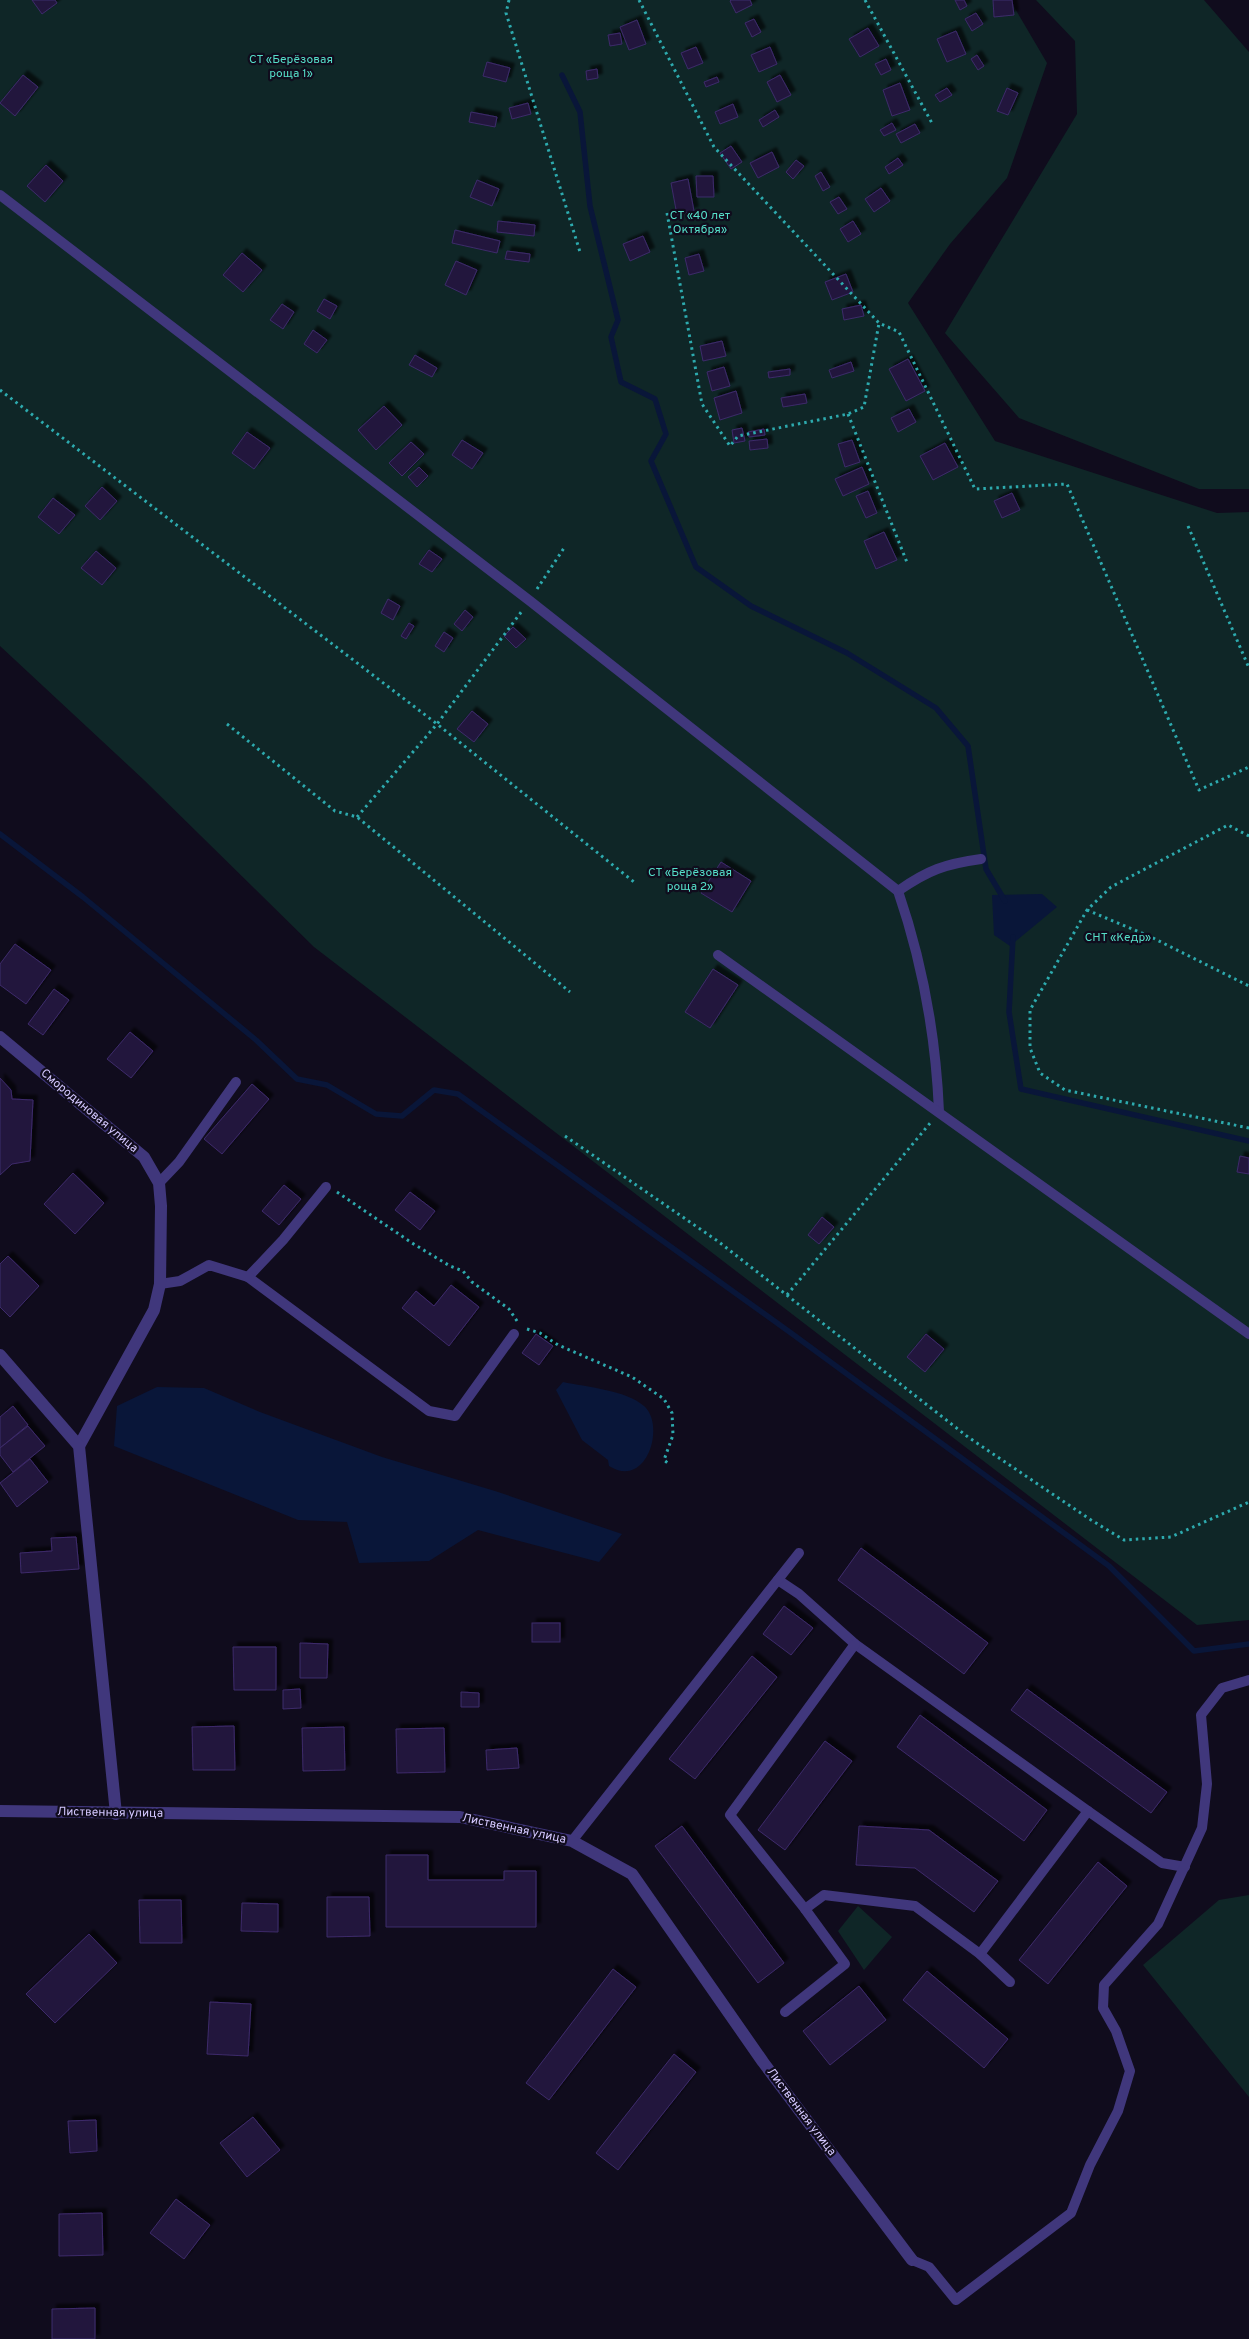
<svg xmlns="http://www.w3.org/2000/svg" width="1249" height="2339" font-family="Overpass,sans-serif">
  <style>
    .green { fill: #0f2627 }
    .water { fill: #091639 }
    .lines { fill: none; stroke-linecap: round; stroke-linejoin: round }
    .stream { stroke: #091639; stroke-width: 5.5 }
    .building { fill: #23183e; stroke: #3d2a6a; filter: url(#shadow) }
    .path { stroke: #2daaae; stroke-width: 3; stroke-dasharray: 2.5 4; stroke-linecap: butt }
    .lane { stroke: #40377c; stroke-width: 10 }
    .street { stroke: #40377c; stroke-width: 12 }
    .labels { text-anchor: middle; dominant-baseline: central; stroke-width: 4.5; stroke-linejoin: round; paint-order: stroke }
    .park-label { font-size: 12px; fill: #55dec8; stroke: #100c1d }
    .street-label { font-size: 12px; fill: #d4c8ff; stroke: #100c1d }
  </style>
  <defs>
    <filter id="shadow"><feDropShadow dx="4.5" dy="-4.5" stdDeviation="1" flood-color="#0009"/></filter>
  </defs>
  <rect width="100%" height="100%" fill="#100c1d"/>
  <g class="green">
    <path d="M0,0H1010L1047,63L1007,178L950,244L908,303L995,441L1217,513L1249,512V1620L1197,1625L314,947L144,780L0,646Z"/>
    <path d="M1036,0H1204L1249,52V489H1199L1019,418L945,333L1077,114L1075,41Z"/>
    <path d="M1249,1895V2097L1143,1965L1219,1900Z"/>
    <path d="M858,1906L892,1937L864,1970L838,1931Z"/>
  </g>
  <g class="water">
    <path d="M1042,894L1057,907L1010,946L994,935L992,895Z"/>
    <path d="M563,1382C586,1387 626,1390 644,1406C666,1425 647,1490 609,1466L608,1460L582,1440L556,1390Z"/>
    <path d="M157,1387L204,1388L260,1412L382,1457L495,1491L622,1534L599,1562L478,1530L429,1561L359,1563L347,1522L298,1520L114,1446L117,1406Z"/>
  </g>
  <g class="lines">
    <g class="stream">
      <path d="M562,75L580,112L590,206L618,320L611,337L621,382L655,399L666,434L651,461L696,567L751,606L847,653L936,708L968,746L986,869L1005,901"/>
      <path d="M0,834L83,897L256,1040L297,1079L327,1085L376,1114L402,1116L434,1090L458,1094L791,1333L1109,1566L1194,1651L1249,1644"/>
      <path d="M1013,937L1009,1012L1021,1089L1249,1141"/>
    </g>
  </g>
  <g class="building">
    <path d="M32,0H55L57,3L42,14Z"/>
    <path d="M731,0H750L752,5L736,13L730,1Z"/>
    <path d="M955,0H964L967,6L960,10Z"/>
    <path d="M993,0H1012L1014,15L994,17Z"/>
    <path d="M976,13L983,24L972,31L965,19Z"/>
    <path d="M754,19L761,32L752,37L745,23Z"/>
    <path d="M637,20L646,44L629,50L620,27Z"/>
    <path d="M868,28L879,46L860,57L849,39Z"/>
    <path d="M956,31L966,54L947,62L937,39Z"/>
    <path d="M620,33L622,44L610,46L608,35Z"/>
    <path d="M696,47L703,63L688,69L681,53Z"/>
    <path d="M770,47L777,64L759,72L751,55Z"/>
    <path d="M977,55L984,66L978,70L971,59Z"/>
    <path d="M886,59L891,70L881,75L875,64Z"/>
    <path d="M487,62L510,68L506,82L483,76Z"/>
    <path d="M597,69L598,78L587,80L586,71Z"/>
    <path d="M23,75L38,87L15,116L0,103Z"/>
    <path d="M780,75L791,95L777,102L767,82Z"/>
    <path d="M717,77L719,82L706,87L704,82Z"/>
    <path d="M900,83L910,110L892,116L883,90Z"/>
    <path d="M947,88L952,95L940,102L935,95Z"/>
    <path d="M1007,88L1018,93L1008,115L997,111Z"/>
    <path d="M528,103L531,114L512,119L509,108Z"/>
    <path d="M733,104L738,117L720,124L715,112Z"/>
    <path d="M775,110L779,117L763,127L759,120Z"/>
    <path d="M471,112L497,117L495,127L469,122Z"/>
    <path d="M892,123L896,130L884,136L880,130Z"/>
    <path d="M915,124L920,133L901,143L896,134Z"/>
    <path d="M731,146L742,162L731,169L720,153Z"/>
    <path d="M772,152L779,167L758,178L750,163Z"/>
    <path d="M898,158L903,165L889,174L885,167Z"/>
    <path d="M796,160L804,166L793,179L786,172Z"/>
    <path d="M46,165L63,181L45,202L27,186Z"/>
    <path d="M821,172L830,187L823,191L815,176Z"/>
    <path d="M696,176H713L714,197H697Z"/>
    <path d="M688,179L694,211L677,215L671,183Z"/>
    <path d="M477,180L499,189L492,206L470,197Z"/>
    <path d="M881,188L890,201L874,212L865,199Z"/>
    <path d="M839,197L847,209L838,214L830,202Z"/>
    <path d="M498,221L535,225L534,236L497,232Z"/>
    <path d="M853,221L861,234L848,242L840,229Z"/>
    <path d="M455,230L500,241L497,253L452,243Z"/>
    <path d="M643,236L650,252L630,261L623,244Z"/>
    <path d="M507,251L530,254L529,262L505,259Z"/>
    <path d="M242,253L262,270L243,292L223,275Z"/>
    <path d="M699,254L704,271L689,275L685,258Z"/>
    <path d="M456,261L477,270L466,295L445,285Z"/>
    <path d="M846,274L853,292L832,300L825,282Z"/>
    <path d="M324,299L337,306L330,319L317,311Z"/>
    <path d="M282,304L294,312L283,329L270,320Z"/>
    <path d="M861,305L864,316L844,320L842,309Z"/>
    <path d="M313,330L327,340L317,353L304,344Z"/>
    <path d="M722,341L726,356L703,361L700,346Z"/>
    <path d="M415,355L437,368L432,377L409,365Z"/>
    <path d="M908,359L925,391L906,401L889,369Z"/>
    <path d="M851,362L854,371L832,378L829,370Z"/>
    <path d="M724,367L730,386L712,391L707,372Z"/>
    <path d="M790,369V375L769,378L768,372Z"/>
    <path d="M736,391L742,413L720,420L714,398Z"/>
    <path d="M805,394L807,403L783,407L781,398Z"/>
    <path d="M384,406L402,425L376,450L358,430Z"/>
    <path d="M909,409L916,422L898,432L891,418Z"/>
    <path d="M742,428L745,441L734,443L732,430Z"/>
    <path d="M764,429L765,435L749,437L748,432Z"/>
    <path d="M247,432L270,448L254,469L232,453Z"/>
    <path d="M767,439L768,448L750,450L749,441Z"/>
    <path d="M462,440L483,453L472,469L452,455Z"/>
    <path d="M852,440L860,462L845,467L838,444Z"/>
    <path d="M411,442L424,454L402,476L389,463Z"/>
    <path d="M945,443L958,467L933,480L920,456Z"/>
    <path d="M419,467L428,476L417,487L408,477Z"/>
    <path d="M862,467L869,484L843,496L835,479Z"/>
    <path d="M102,487L117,501L100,520L85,506Z"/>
    <path d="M868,491L877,513L866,518L856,496Z"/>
    <path d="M1012,493L1020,510L1002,518L994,501Z"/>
    <path d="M53,498L75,515L59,534L38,517Z"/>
    <path d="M884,532L897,560L876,569L864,541Z"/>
    <path d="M429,550L442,559L432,572L419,564Z"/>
    <path d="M96,551L116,568L102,585L81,568Z"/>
    <path d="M388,599L400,606L393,620L381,613Z"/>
    <path d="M465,610L473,617L462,631L454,624Z"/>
    <path d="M409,623L414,626L406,639L401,636Z"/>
    <path d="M513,627L526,639L516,648L504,636Z"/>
    <path d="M444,632L453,638L444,652L435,646Z"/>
    <path d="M472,711L488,724L474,742L457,729Z"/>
    <path d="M721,862L751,881L732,912L701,893Z"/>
    <path d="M15,944L51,970L26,1004L0,985V964Z"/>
    <path d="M713,969L738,985L710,1028L685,1012Z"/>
    <path d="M54,989L69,1000L43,1035L28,1024Z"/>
    <path d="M130,1032L153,1051L131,1078L107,1059Z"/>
    <path d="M0,1078L11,1090L12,1099L33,1100L30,1161L12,1164L0,1175Z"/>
    <path d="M252,1084L269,1099L222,1154L204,1139Z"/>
    <path d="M1240,1156L1249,1158V1174L1237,1172Z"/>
    <path d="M73,1173L104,1203L75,1234L44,1204Z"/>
    <path d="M284,1185L301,1199L279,1225L262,1211Z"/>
    <path d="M410,1192L435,1211L420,1230L395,1210Z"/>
    <path d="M822,1217L834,1227L819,1244L808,1235Z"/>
    <path d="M8,1256L39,1286L10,1317L0,1307V1264Z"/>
    <path d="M451,1285L479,1307L449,1346L402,1308L416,1291L434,1306Z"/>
    <path d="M536,1334L553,1346L539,1365L522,1353Z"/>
    <path d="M926,1334L944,1349L925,1372L907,1357Z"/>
    <path d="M13,1406L28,1425L0,1448V1417Z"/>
    <path d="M28,1426L45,1446L13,1472L0,1455V1448Z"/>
    <path d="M30,1459L48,1482L17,1507L0,1483Z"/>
    <path d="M76,1537L79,1569L21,1573L20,1553L52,1551L51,1538Z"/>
    <path d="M861,1548L988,1643L964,1674L838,1580Z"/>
    <path d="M784,1606L813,1628L791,1655L763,1634Z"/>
    <rect x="532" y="1623" width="28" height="19"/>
    <path d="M300,1643L328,1644L327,1678H300Z"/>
    <path d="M233,1647H276V1690H234Z"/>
    <path d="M752,1656L777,1677L695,1779L669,1759Z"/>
    <path d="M300,1689L301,1708L283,1709V1690Z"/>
    <path d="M1027,1689L1167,1792L1151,1813L1011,1710Z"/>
    <path d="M461,1692L479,1693V1707H461Z"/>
    <path d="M920,1715L1047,1810L1024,1841L897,1747Z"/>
    <path d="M234,1726L235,1770H193L192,1727Z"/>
    <path d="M344,1727L345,1770L303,1771L302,1728Z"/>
    <path d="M444,1728L445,1772L397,1773L396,1729Z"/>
    <path d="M825,1741L852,1761L785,1850L758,1830Z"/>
    <path d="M517,1748L519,1768L487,1770L486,1750Z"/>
    <path d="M682,1826L784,1963L758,1983L655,1846Z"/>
    <path d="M859,1826L929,1830L998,1881L974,1912L915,1868L856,1865Z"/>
    <path d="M386,1855H428V1880H504V1871H536V1927H386Z"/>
    <path d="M1098,1862L1127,1886L1048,1984L1019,1960Z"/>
    <path d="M327,1897H369L370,1936L327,1937Z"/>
    <path d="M139,1900H181L182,1943H140Z"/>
    <path d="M242,1903L278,1904V1932L241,1931Z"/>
    <path d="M89,1934L117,1963L55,2023L26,1994Z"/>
    <path d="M613,1969L636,1987L549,2100L526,2083Z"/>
    <path d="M927,1971L1008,2039L984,2068L903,2000Z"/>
    <path d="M859,1986L886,2020L830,2065L803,2031Z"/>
    <path d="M210,2002L251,2004L248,2056L207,2054Z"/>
    <path d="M674,2054L696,2072L618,2170L596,2153Z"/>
    <path d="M253,2117L280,2150L247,2177L220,2143Z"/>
    <path d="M96,2120L97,2151L70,2153L68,2121Z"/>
    <path d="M176,2199L210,2225L184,2259L150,2233Z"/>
    <path d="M102,2213L103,2255L59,2256V2214Z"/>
    <path d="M95,2308V2339H52V2309Z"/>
  </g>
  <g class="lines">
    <g class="path">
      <path d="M509,0L506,13L580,252"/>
      <path d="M639,0L714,147L879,323L899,332L975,489L1067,484L1199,790L1249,767"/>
      <path d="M865,0L933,125"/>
      <path d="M667,213L702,404L730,446L738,436L848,414L864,407L879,323"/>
      <path d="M0,390L437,724L634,882"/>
      <path d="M848,414L908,565"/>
      <path d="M1188,526L1249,668"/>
      <path d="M537,589L564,548"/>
      <path d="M227,724L335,811L357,817L570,992"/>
      <path d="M357,817L437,724L522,611"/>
      <path d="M1249,836L1228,825L1111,887L1087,910L1030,1010V1048L1040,1073L1065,1090L1249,1128"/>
      <path d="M1087,910L1149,936L1249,986"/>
      <path d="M565,1136L719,1242L968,1437L1091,1520L1124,1540L1171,1537L1249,1502"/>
      <path d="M337,1192L412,1243L450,1266L463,1271L472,1282L509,1309L517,1321"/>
      <path d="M787,1295L931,1122"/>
      <path d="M527,1329L540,1333L558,1345L632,1377L664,1399L672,1413L673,1435L664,1460L669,1464"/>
    </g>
    <g class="lane">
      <path d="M0,195L530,601L898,891C922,961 936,1038 939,1112"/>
      <path d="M898,891C928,870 945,864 981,859"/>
      <path d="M718,955L1249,1334"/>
      <path d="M159,1183L179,1162L236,1082"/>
      <path d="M248,1277L283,1240L326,1187"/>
      <path d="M160,1284L180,1281L209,1265L248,1277L429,1411L455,1416L514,1334"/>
      <path d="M778,1580L799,1594L855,1644L1088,1811L1162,1863L1185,1867"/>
      <path d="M572,1841L799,1553"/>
      <path d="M805,1909L824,1895L915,1906L980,1954L1010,1982"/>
      <path d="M980,1954L1088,1811"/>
      <path d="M785,2012L845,1964L805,1909L730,1815L855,1644"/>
      <path d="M912,2260L929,2267L956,2300L1071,2213L1090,2165L1118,2111L1130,2071L1116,2031L1103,2008L1104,1985L1158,1924L1202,1828L1207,1784L1201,1715L1222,1688L1249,1680"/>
    </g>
    <g class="street">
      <path d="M0,1037L144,1157L159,1183L161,1206L160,1284L154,1310L79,1446"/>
      <path d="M0,1355L79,1446L116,1814"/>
      <path d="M0,1811L460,1817L572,1841L632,1874L763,2062L912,2260"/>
    </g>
  </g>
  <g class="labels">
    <g class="park-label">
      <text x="291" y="60">СТ «Берёзовая<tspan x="291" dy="14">роща 1»</tspan></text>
      <text x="700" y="216">СТ «40 лет<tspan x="700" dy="14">Октября»</tspan></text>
      <text x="690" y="873">СТ «Берёзовая<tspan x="690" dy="14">роща 2»</tspan></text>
      <text x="1118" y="938">СНТ «Кедр»</text>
    </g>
    <g class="street-label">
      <text transform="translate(89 1111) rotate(40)">Смородиновая улица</text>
      <text transform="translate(110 1813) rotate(1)">Лиственная улица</text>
      <text transform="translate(514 1829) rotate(12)">Лиственная улица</text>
      <text transform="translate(801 2112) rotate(53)">Лиственная улица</text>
    </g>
  </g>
</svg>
